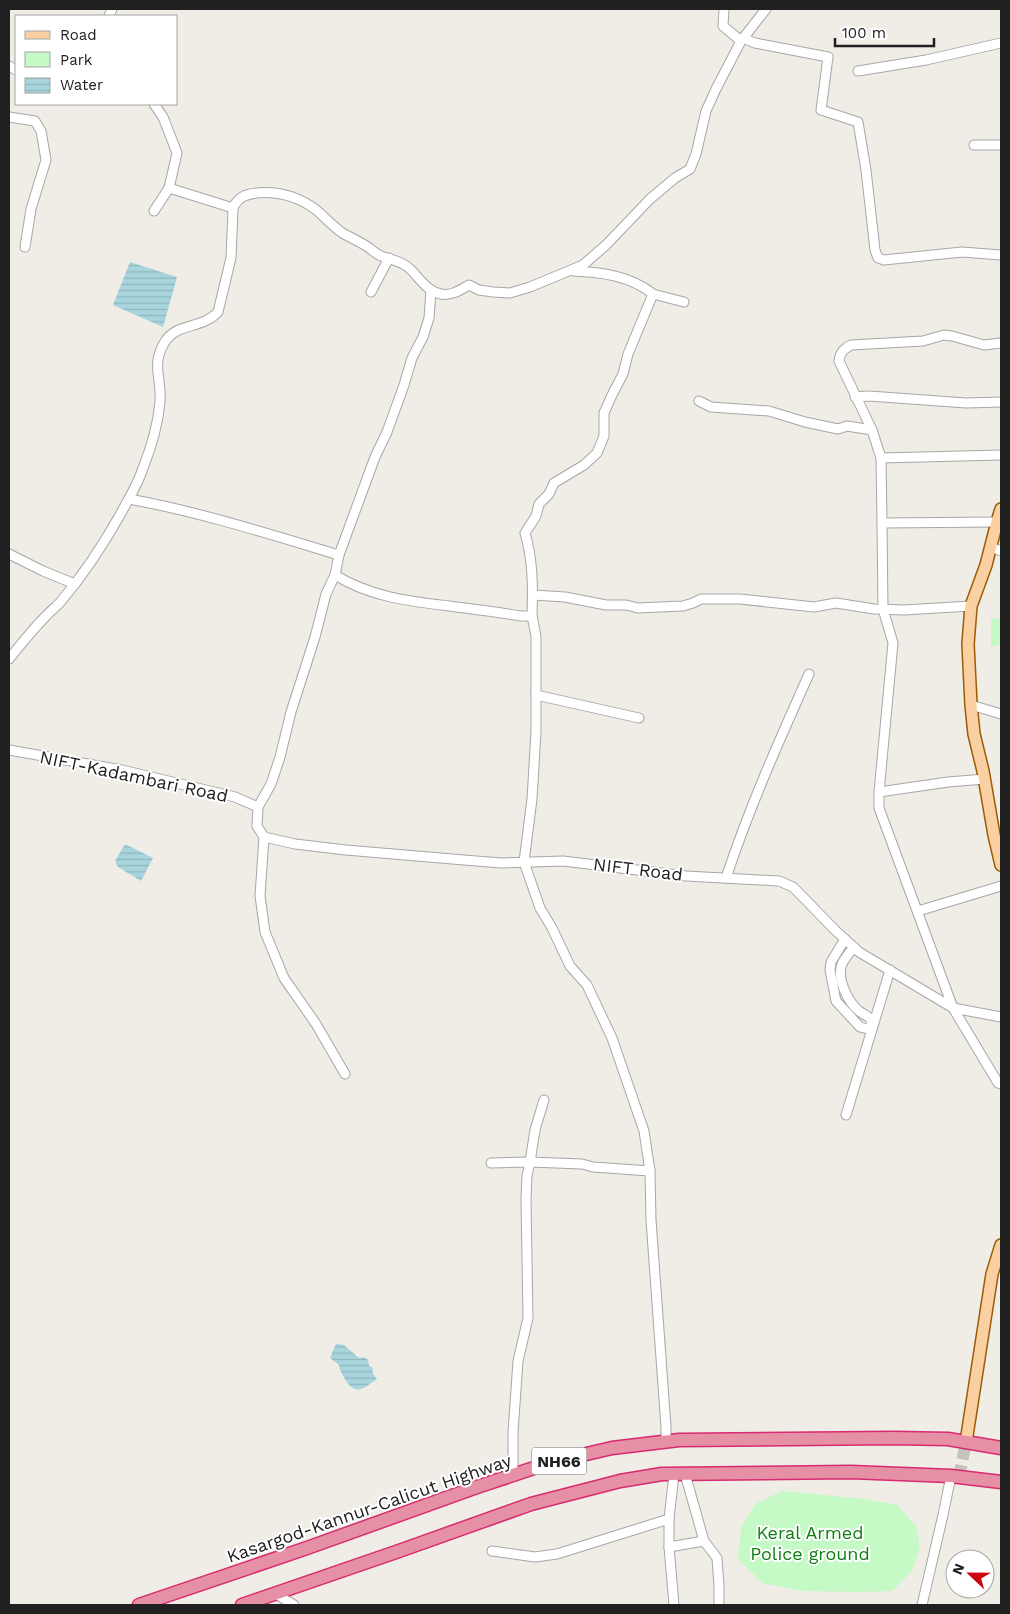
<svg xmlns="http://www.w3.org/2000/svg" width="1010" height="1614" font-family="'Work Sans',sans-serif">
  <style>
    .park { fill: #c5f9c6 }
    .water { fill: url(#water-rules) }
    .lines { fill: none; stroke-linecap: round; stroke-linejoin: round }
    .highway-tunnel { stroke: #c6c3be; stroke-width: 12; stroke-dasharray: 12 6; stroke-linecap: butt }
    .minor-casing { stroke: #a7a7a7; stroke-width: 11 }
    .major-casing { stroke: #995e03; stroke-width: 14 }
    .highway-casing { stroke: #d82a70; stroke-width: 15 }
    .minor { stroke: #fff; stroke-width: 9 }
    .major { stroke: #facfa1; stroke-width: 11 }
    .highway { stroke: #e690a5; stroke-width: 12 }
    .labels { text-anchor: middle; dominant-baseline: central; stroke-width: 4; stroke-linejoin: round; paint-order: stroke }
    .shield { fill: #fff; stroke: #636363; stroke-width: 1 }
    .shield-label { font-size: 16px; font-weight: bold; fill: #202020 }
    .street-label { font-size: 18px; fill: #202020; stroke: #fff }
    .park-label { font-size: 18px; fill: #0e7e11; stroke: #fff }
  </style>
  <defs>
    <pattern id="water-rules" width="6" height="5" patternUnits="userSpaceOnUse" patternTransform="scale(1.25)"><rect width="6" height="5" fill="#a8d4dd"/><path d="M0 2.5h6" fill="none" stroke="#90b6bd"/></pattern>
  </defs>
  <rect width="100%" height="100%" fill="#f0ece6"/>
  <g class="park">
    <path d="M999,618L1001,622V644L991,647V619Z"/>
    <path d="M782,1491L866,1499L897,1505L916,1526L920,1547L912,1571L892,1591L859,1592L801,1591L762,1583L738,1559L741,1528L755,1504Z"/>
  </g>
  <g class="water">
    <path d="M130,262L177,277L163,327L113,305Z"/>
    <path d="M125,844L153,858L141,881L118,867L115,861Z"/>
    <path d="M336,1344L344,1345L359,1358L364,1357L368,1360L369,1366L372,1367L373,1374L377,1379C364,1388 355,1397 345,1379C342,1374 340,1371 339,1365L330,1358Z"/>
  </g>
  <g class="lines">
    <path class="highway-tunnel" d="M959,1477L966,1442"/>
    <g class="minor-casing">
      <g id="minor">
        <path d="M724,9L723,26L741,41"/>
        <path d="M109,16L112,9"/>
        <path d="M743,38L755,43L828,57L821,110L858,122L866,170L875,250L878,258L884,260L962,252L1001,255"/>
        <path d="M9,66L16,70"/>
        <path d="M858,71L926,60L1001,43"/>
        <path d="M154,104L163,117L177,153L169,188L233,208"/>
        <path d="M9,117L35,121L41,131L46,160L31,209L25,247"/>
        <path d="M974,145H1001"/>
        <path d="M154,211L169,188"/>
        <path d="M431,290L429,318L423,337L412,358L404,385L387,432L375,457L339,555L335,575L326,594L315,637L291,712L280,757L271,784L258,807L257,826L264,837L295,844L346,850L464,860L501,863L563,861L686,876L779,881L793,887L836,931L859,952L953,1008L1001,1017"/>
        <path d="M371,292L389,258"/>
        <path d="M653,294L684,302"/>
        <path d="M855,397L869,396L966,403L1001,402"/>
        <path d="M699,401L711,407L769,411L805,422L838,429L847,426L872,430"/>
        <path d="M881,458L1001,455"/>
        <path d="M129,499C200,512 269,534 339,555"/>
        <path d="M997,522L882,523L883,609L893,643L879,792V808L953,1008L998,1083L1001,1084"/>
        <path d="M882,523L881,458L872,430L839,361C840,352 844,349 851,345L923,341L944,335L952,336L984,345L1001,343"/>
        <path d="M991,547L1001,551"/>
        <path d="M9,554L43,571L75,584"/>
        <path d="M335,575C371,597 408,601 449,606C473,609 497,612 521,616H532C533,587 533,560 525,533L536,516L539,504L549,494L554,483L584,465L597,453L604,436V413L612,395L623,374L628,354L653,294C631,276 601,272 573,271"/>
        <path d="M533,595L565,597L606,605H626L638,608L683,606L693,603L701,599H740L814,607L836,603L874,609L904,610L971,606"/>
        <path d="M532,616L536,636V732L532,799L524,862L540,908L552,928L570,966L587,985L612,1038L644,1131L650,1171"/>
        <path d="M9,659C21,644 33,629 46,616C51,610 58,606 62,600C84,574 103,545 120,515C128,500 138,484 143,468C151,448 158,424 160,402C162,377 150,365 166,340C178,323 202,329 218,312L231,258L233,208C238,197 246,194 257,193C278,191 298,197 315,209C325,217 333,227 344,234C352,238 360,242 368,247C372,250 376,254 381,256C390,260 400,260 409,268C419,277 426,291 441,294C452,296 460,290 469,285L479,290L493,292L510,293L530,287L583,265L606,245L650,199L675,178L690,169L696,154L706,111L716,89L741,41L766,9"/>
        <path d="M536,695L639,718"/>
        <path d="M971,705L1001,714"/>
        <path d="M9,750L122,770L235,797L258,807"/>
        <path d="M879,792L948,782L985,779"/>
        <path d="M264,837L260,896L265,932L284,978L316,1024L345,1074"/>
        <path d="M726,878C749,808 779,741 809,674"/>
        <path d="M918,911L1001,886"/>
        <path d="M845,939L831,962L830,970L836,1001L860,1027L868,1029L871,1025L872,1020C868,1016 863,1014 859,1011C848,1002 838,981 841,967C843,959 849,954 854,947"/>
        <path d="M544,1100L535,1130L530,1162L582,1164L593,1167L650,1171L651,1220L666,1427V1441"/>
        <path d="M846,1115L890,970"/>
        <path d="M491,1163L530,1162L527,1176L526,1199L528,1318L518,1361L513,1432V1476"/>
        <path d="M685,1474L704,1541"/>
        <path d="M669,1547L704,1541L717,1558L719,1586V1605"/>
        <path d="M492,1551L535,1557L557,1554L669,1519"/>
        <path d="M276,1594L294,1605"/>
        <path d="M674,1605L669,1547V1519L674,1474"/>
        <path d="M922,1605L943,1515L951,1476"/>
      </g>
    </g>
    <g class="major-casing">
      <g id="major">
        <path d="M1001,509L997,522L986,565L971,606L968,644L971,705L974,734L983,771L994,835L1001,865"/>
        <path d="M966,1442L992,1274L1001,1245"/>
      </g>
    </g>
    <g class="highway-casing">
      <g id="highway">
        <path d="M139,1605L307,1548L477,1487L552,1462L612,1448L679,1440L893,1438L948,1439L1001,1448"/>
        <path d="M242,1605L399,1551L531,1504L620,1481L662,1474L851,1472L951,1476L1001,1482"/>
      </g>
    </g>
    <use href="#minor" class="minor"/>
    <use href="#major" class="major"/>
    <use href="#highway" class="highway"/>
  </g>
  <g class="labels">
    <rect class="shield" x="531.5" y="1447.5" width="55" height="27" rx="4"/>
    <g class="shield-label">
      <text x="559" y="1461">NH66</text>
    </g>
    <g class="street-label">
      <text transform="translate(134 776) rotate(12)">NIFT-Kadambari Road</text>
      <text transform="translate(638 869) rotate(7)">NIFT Road</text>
      <text transform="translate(369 1508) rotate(-19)">Kasargod-Kannur-Calicut Highway</text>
    </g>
    <g class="park-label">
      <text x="810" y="1532">Keral Armed<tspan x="810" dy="21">Police ground</tspan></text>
    </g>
  </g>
  <rect width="1010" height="1614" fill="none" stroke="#202020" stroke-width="20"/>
  <rect x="15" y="15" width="162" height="90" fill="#ffffff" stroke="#a6a6a6"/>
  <rect x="25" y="31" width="25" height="8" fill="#facfa1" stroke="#a6a6a6"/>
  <text x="60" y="40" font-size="15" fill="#202020">Road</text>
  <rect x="25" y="52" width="25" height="15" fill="#c5f9c6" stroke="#a6a6a6"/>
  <text x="60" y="65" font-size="15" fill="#202020">Park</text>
  <rect x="25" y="78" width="25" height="15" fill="url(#water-rules)" stroke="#a6a6a6"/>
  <text x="60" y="90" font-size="15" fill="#202020">Water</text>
  <g transform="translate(970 1574) rotate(292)"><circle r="24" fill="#ffffff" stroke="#a6a6a6"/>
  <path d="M0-4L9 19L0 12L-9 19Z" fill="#cc040f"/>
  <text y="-8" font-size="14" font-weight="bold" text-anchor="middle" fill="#202020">N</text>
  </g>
  <path d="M835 38v8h99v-8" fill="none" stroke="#202020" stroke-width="2.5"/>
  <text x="842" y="38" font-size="15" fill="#202020" stroke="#ffffff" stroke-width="4" paint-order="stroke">100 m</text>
</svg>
